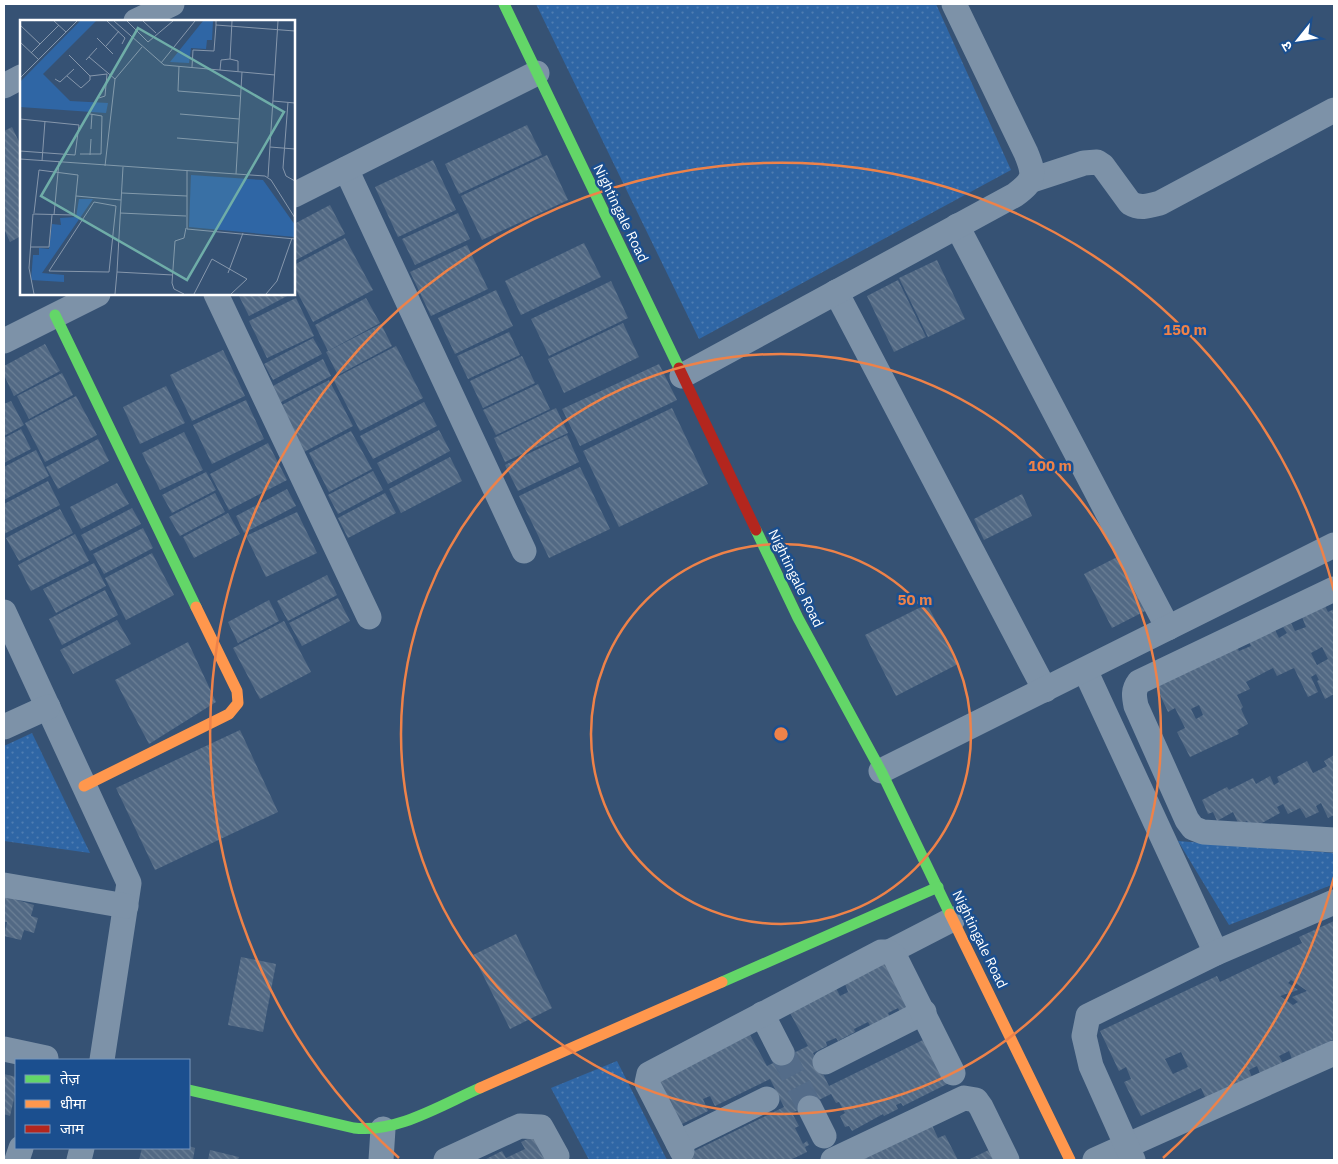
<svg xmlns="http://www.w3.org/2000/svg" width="1338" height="1164" font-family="'IBM Plex Sans','Noto Sans Devanagari',sans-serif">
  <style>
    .park { fill: url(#park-dots) }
    .building { fill: url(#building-back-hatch); fill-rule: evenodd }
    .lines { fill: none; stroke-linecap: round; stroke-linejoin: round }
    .street-tunnel { stroke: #546c89; stroke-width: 25; stroke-dasharray: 25 12; stroke-linecap: butt }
    .street { stroke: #7d92a8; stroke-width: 25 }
    .fast { stroke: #63d668; stroke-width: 11 }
    .slow { stroke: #ff974d; stroke-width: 11 }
    .jam { stroke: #b3261e; stroke-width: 11 }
    .ring { fill: none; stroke: #ee8249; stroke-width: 2.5 }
    .labels { text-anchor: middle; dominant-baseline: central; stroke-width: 5; stroke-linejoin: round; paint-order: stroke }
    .street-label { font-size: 14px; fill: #fff; stroke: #1b4f8f }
    .inset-road { fill: none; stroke: #8697ac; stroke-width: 1 }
    .view { fill: #6fada8; fill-opacity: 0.15; stroke: #6fada8; stroke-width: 2.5 }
    .inset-edge { fill: none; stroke: #fff; stroke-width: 2.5 }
    .centre { fill: #ee8249; stroke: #1b4f8f; stroke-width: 2.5 }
    .ring-label { font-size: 15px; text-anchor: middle; font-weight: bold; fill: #ee8249; stroke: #1b4f8f; stroke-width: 5; stroke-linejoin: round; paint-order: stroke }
  </style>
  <defs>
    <pattern id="park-dots" width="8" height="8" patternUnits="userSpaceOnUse" patternTransform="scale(1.25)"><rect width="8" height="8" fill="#2f66a5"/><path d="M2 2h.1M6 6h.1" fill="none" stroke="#4e7db2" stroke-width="1.8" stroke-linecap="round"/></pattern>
    <pattern id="building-back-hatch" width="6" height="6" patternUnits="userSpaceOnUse" patternTransform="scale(1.25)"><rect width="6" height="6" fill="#526984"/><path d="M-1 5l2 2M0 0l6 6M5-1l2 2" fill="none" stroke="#6c8096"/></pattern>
  </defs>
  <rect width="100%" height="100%" fill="#365274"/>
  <g class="park">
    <path d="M536,4H936L1011,170L699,339Z"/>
    <path d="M32,733L90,853L4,841V746Z"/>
    <path d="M1178,841L1334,853V884L1229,925Z"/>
    <path d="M617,1061L667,1160H589L551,1088Z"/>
  </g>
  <g class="building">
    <path d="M527,125L542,155L459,194L445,164Z"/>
    <path d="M12,127L21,146V236L10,242L4,229V131Z"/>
    <path d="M547,155L568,200L482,240L461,196Z"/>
    <path d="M433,160L456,210L398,237L375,187Z"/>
    <path d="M330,205L345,234L294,261V224Z"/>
    <path d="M458,213L470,239L415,265L402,239Z"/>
    <path d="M345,238L373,290L313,322L294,286V265Z"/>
    <path d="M584,243L601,277L521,315L505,281Z"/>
    <path d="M467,245L488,289L431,316L410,272Z"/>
    <path d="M937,260L965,319L928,337L899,278Z"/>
    <path d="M898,280L926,337L894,352L867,296Z"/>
    <path d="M611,281L628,318L549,356L531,319Z"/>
    <path d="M496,290L513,326L455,354L438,318Z"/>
    <path d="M238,294H291L249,316Z"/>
    <path d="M296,298L314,336L267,358L249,321Z"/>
    <path d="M366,298L380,323L328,351L315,325Z"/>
    <path d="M623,323L639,357L564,393L548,359Z"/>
    <path d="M381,324L392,346L338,375L326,352Z"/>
    <path d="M509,332L520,355L468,379L457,356Z"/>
    <path d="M313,338L322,354L273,380L264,364Z"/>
    <path d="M45,344L60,371L14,396L4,375V366Z"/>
    <path d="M396,346L423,398L360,431L333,379Z"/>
    <path d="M223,350L245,396L192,421L170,375Z"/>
    <path d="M522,356L535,383L483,408L470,381Z"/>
    <path d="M323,359L331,376L281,402L273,386Z"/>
    <path d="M659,364L677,400L580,446L562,409Z"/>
    <path d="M62,373L73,395L29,419L17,396Z"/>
    <path d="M329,380L353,426L304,452L280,406Z"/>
    <path d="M538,384L550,409L496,435L483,410Z"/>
    <path d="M166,386L185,423L140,444L123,407Z"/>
    <path d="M76,396L97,435L45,462L25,423Z"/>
    <path d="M246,400L264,439L212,464L193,425Z"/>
    <path d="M11,401L24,425L4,436V404Z"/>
    <path d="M424,402L437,426L373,459L360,436Z"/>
    <path d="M556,408L568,433L505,462L494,438Z"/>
    <path d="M672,408L708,484L619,527L583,451Z"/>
    <path d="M21,429L31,449L4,463V438Z"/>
    <path d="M439,430L450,451L388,484L377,463Z"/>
    <path d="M351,431L372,469L329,492L309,453Z"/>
    <path d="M184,432L203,470L160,490L142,453Z"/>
    <path d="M567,435L579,462L518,491L505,465Z"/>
    <path d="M98,439L109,461L58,489L46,467Z"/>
    <path d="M268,443L287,480L229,510L210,474Z"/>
    <path d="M36,450L49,476L4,500V467Z"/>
    <path d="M450,457L462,481L401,513L389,489Z"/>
    <path d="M580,467L610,529L549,558L519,496Z"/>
    <path d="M373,471L383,490L338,514L328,495Z"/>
    <path d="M206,472L216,490L172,513L162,495Z"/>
    <path d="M48,481L60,505L4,534V504Z"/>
    <path d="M117,483L129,504L81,529L70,507Z"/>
    <path d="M287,489L296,506L244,533L236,516Z"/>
    <path d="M215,493L225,512L180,536L169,517Z"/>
    <path d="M385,493L396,513L348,538L338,518Z"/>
    <path d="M1022,494L1032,516L984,540L974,519Z"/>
    <path d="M132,508L141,524L90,551L81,535Z"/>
    <path d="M60,509L73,533L19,561L6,538Z"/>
    <path d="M297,512L317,553L266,577L246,536Z"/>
    <path d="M228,513L240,534L194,558L183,537Z"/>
    <path d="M143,528L153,548L104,574L93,554Z"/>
    <path d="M75,534L89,561L31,591L18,565Z"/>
    <path d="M152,553L174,595L126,620L105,578Z"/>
    <path d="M1123,554L1151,608L1112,628L1084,574Z"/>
    <path d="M94,563L106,586L56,613L43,589Z"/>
    <path d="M327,575L337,595L288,621L277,601Z"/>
    <path d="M105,590L118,615L62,645L49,619Z"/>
    <path d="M338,598L350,621L302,646L289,623Z"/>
    <path d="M269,600L279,621L238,643L228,622Z"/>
    <path d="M927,604L958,664L896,696L865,635Z"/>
    <path d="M1325,606L1328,612L1334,609V694L1325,699L1317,681L1319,680L1316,674L1311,677L1318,692L1308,697L1294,668L1277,676L1273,668L1246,682L1250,689L1237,695L1243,707L1241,709L1248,724L1237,730L1239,734L1190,757L1177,732L1185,728L1175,708L1168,712L1156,686L1237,647L1239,651L1251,646L1249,642L1275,630L1279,638L1287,633L1283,627L1291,623L1295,631L1306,627L1302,617ZM1322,647L1328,659L1317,665L1311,653ZM1199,705L1203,715L1196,719L1191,709Z"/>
    <path d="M117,620L131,644L73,674L60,650Z"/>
    <path d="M284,621L311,672L260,699L233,648Z"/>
    <path d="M188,642L216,702L149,744L115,680Z"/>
    <path d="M240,730L278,812L155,870L116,788Z"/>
    <path d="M1334,755V815L1328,818L1321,803L1316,806L1319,812L1306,818L1300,808L1288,814L1283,804L1277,807L1280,813L1251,829L1247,821L1239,825L1233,812L1217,821L1213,812L1208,814L1202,800L1227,787L1229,790L1253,778L1256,784L1270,776L1274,785L1279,782L1277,777L1307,761L1313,773L1327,766L1324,761Z"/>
    <path d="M4,896L34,905L31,916L38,918L34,933L24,930L21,940L4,936L7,922H4Z"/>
    <path d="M1334,921V1039L1292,1059L1289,1051L1279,1056L1283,1063L1260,1073L1257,1066L1249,1070L1252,1077L1206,1099L1201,1088L1141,1116L1124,1082L1131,1079L1126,1067L1119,1071L1100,1031L1217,976L1220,982L1302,943L1299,937ZM1291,980L1307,991L1292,997L1298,1002L1293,1005L1280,996L1298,990L1288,983ZM1181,1052L1188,1067L1173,1074L1165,1059Z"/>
    <path d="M516,934L552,1008L510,1029L473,955Z"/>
    <path d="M241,957L276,964L263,1032L228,1025Z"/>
    <path d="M887,961L910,1008L900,1012L898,1008L888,1013L890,1017L871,1027L868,1022L854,1029L855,1032L838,1041L836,1038L826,1042L827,1046L813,1053L829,1086L927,1038L949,1083L903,1106L901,1103L896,1105L898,1109L884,1116L883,1114L852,1131L849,1126L845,1127L840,1116L845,1113L839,1102L836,1103L831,1094L792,1113L799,1126L795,1128L803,1144L807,1141L809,1145L805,1147L807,1152L790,1160H686L684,1156L784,1107L770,1079L715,1106L710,1096L703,1099L708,1111L678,1126L656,1083L750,1035L767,1066L808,1046L790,1013L836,988L840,996L848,992L845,984Z"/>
    <path d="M4,1074L16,1077V1090L10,1116L4,1114Z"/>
    <path d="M930,1121L938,1138L945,1135L958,1160H845Z"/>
    <path d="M538,1134L551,1160H484L502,1151L506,1158L525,1149L521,1142Z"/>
    <path d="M189,1146L195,1148L193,1160H139L142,1148H189Z"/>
    <path d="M995,1147L1002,1160H968Z"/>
    <path d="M210,1150L239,1157L238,1160H208Z"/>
  </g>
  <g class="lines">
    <path class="street-tunnel" d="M782,1053L810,1108"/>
    <g class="street">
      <path d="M136,21L172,4"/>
      <path d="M4,86L21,77"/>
      <path d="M346,169L524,551"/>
      <path d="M1032,180L1084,163L1097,162L1103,166L1130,203C1140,209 1149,206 1160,203L1334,110"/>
      <path d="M294,195L537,73"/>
      <path d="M957,226L1168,628"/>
      <path d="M836,292L1045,690"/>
      <path d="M216,294L369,617"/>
      <path d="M4,341L98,294"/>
      <path d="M682,376L1015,195C1035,180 1035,175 1026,153L954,4"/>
      <path d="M1334,589L1139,682C1133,690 1134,696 1136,706L1187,820L1193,828L1203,832L1334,840"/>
      <path d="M4,612L129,883L102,1060"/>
      <path d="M1085,670L1216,953"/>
      <path d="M4,727L48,707"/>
      <path d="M881,771L1334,545"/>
      <path d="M4,885L126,906"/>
      <path d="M889,952L953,919"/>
      <path d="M762,1014L782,1053"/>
      <path d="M4,1049L46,1058L45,1060"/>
      <path d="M825,1062L924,1012"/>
      <path d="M810,1108L824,1136"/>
      <path d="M678,1143L767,1099"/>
      <path d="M682,1151L647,1083L649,1074L881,952H889L895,957L953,1073"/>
      <path d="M17,1160L21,1148"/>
      <path d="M79,1160L82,1148"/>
      <path d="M381,1160L383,1129"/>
      <path d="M446,1160L520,1126L541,1127L557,1156"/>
      <path d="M833,1160L964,1098L976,1100L981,1107L1007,1160"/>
      <path d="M1095,1160L1334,1053"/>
      <path d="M1133,1160L1091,1066L1084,1036L1088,1016L1216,953L1334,902"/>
    </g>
    <g class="fast">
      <path d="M504,4L679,368"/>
      <path d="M55,315L196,607"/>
      <path d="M756,530L798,618L881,771L950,914"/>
      <path d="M722,982L938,887"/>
      <path d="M189,1090L354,1128C397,1133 441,1105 480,1088"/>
    </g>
    <g class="slow">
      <path d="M84,786L229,714L238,703L237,691L196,607"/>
      <path d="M950,914L1070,1160"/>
      <path d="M480,1088L722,982"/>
    </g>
    <path class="jam" d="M679,368L756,530"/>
  </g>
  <g class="ring">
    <circle cx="781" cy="734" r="190"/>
    <circle cx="781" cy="734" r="380"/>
    <path d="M1334 877A571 571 0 0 1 1163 1158M399 1158A571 571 0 1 1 1334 591"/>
  </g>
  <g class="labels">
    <g class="street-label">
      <text transform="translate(621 213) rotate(64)">Nightingale Road</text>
      <text transform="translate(796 578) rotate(64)">Nightingale Road</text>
      <text transform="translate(980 939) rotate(64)">Nightingale Road</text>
    </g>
  </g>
  <g transform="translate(20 20)">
    <rect width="275" height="275" fill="#365274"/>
    <path d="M60,1H76L23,54L50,81L88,83L86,93L0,87V62ZM183,1H193L192,20H187L186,29L171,28L169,43L150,42ZM171,155L243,160L275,205V217L169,207ZM59,179H73L22,253L44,255V262L11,260L13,235H19V228L29,229L32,204L41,205L40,198L56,197Z" fill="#2f66a5"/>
    <path class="inset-road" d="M34,1L46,12M87,1L105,18L102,24M94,1L144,45L255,55M107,1L128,22L153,1M123,1L136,13M196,1V5L275,11M0,5L20,24M77,18L93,34M0,22L18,39M86,26L99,11M11,33L39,5M49,35L70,56M69,37L95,59M210,39L218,41V51M66,40L77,28M141,43L175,1M159,46L158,71L220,76M172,47L173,30L194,31L196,5M200,50L201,40L210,39L212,1M47,56L61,68L70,60V56M70,56L87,54M0,58L57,1M35,59L40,62L54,49M79,78L85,76L87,54M253,81L275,83M268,82L263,148L266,156L275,161M160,94L219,99M0,99L59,105L55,135L0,131M71,109L72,94M157,118L217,123M250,127L275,129M60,134H81L82,96L70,94M70,135L71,119M0,139L245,156L251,160L275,198M22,141L25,101M85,146L95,59L122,27M167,150V209L275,219M216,154L222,52M248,157L258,1M102,173L167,176M56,176L101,180M74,182L96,186L89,252L29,251ZM100,193L166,196M34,195L39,142M11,227H29L32,195M97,252L103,147M208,253L223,213M14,274L9,248L13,194L54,195L58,155L19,150L14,193M95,274L97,252L153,255M164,274L154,269L152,263L155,221L164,218L166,208M174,274L192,239L227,259L211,274M246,274L257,261L272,218"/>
    <path class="view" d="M118,8L264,92L167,260L21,176Z"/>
    <rect width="275" height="275" class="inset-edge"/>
  </g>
  <circle cx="781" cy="734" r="8" class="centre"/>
  <g class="ring-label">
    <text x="1185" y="335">150 m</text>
    <text x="1050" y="471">100 m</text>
    <text x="915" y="605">50 m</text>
  </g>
  <rect width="1338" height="1164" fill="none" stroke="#ffffff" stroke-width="10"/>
  <rect x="15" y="1059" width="175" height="90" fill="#1b4f8f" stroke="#7695bc"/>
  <rect x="25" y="1075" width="25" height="8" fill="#63d668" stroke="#7695bc"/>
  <text x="60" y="1084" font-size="15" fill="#ffffff">तेज़</text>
  <rect x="25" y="1100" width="25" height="8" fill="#ff974d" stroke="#7695bc"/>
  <text x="60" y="1109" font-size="15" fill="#ffffff">धीमा</text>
  <rect x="25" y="1125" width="25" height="8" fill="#b3261e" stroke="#7695bc"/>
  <text x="60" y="1134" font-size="15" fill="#ffffff">जाम</text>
  <g transform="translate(1298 40) rotate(240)" stroke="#1b4f8f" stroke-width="4" paint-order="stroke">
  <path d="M0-4L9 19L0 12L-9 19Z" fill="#ffffff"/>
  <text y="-8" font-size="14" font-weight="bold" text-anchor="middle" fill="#ffffff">उ</text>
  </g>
</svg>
